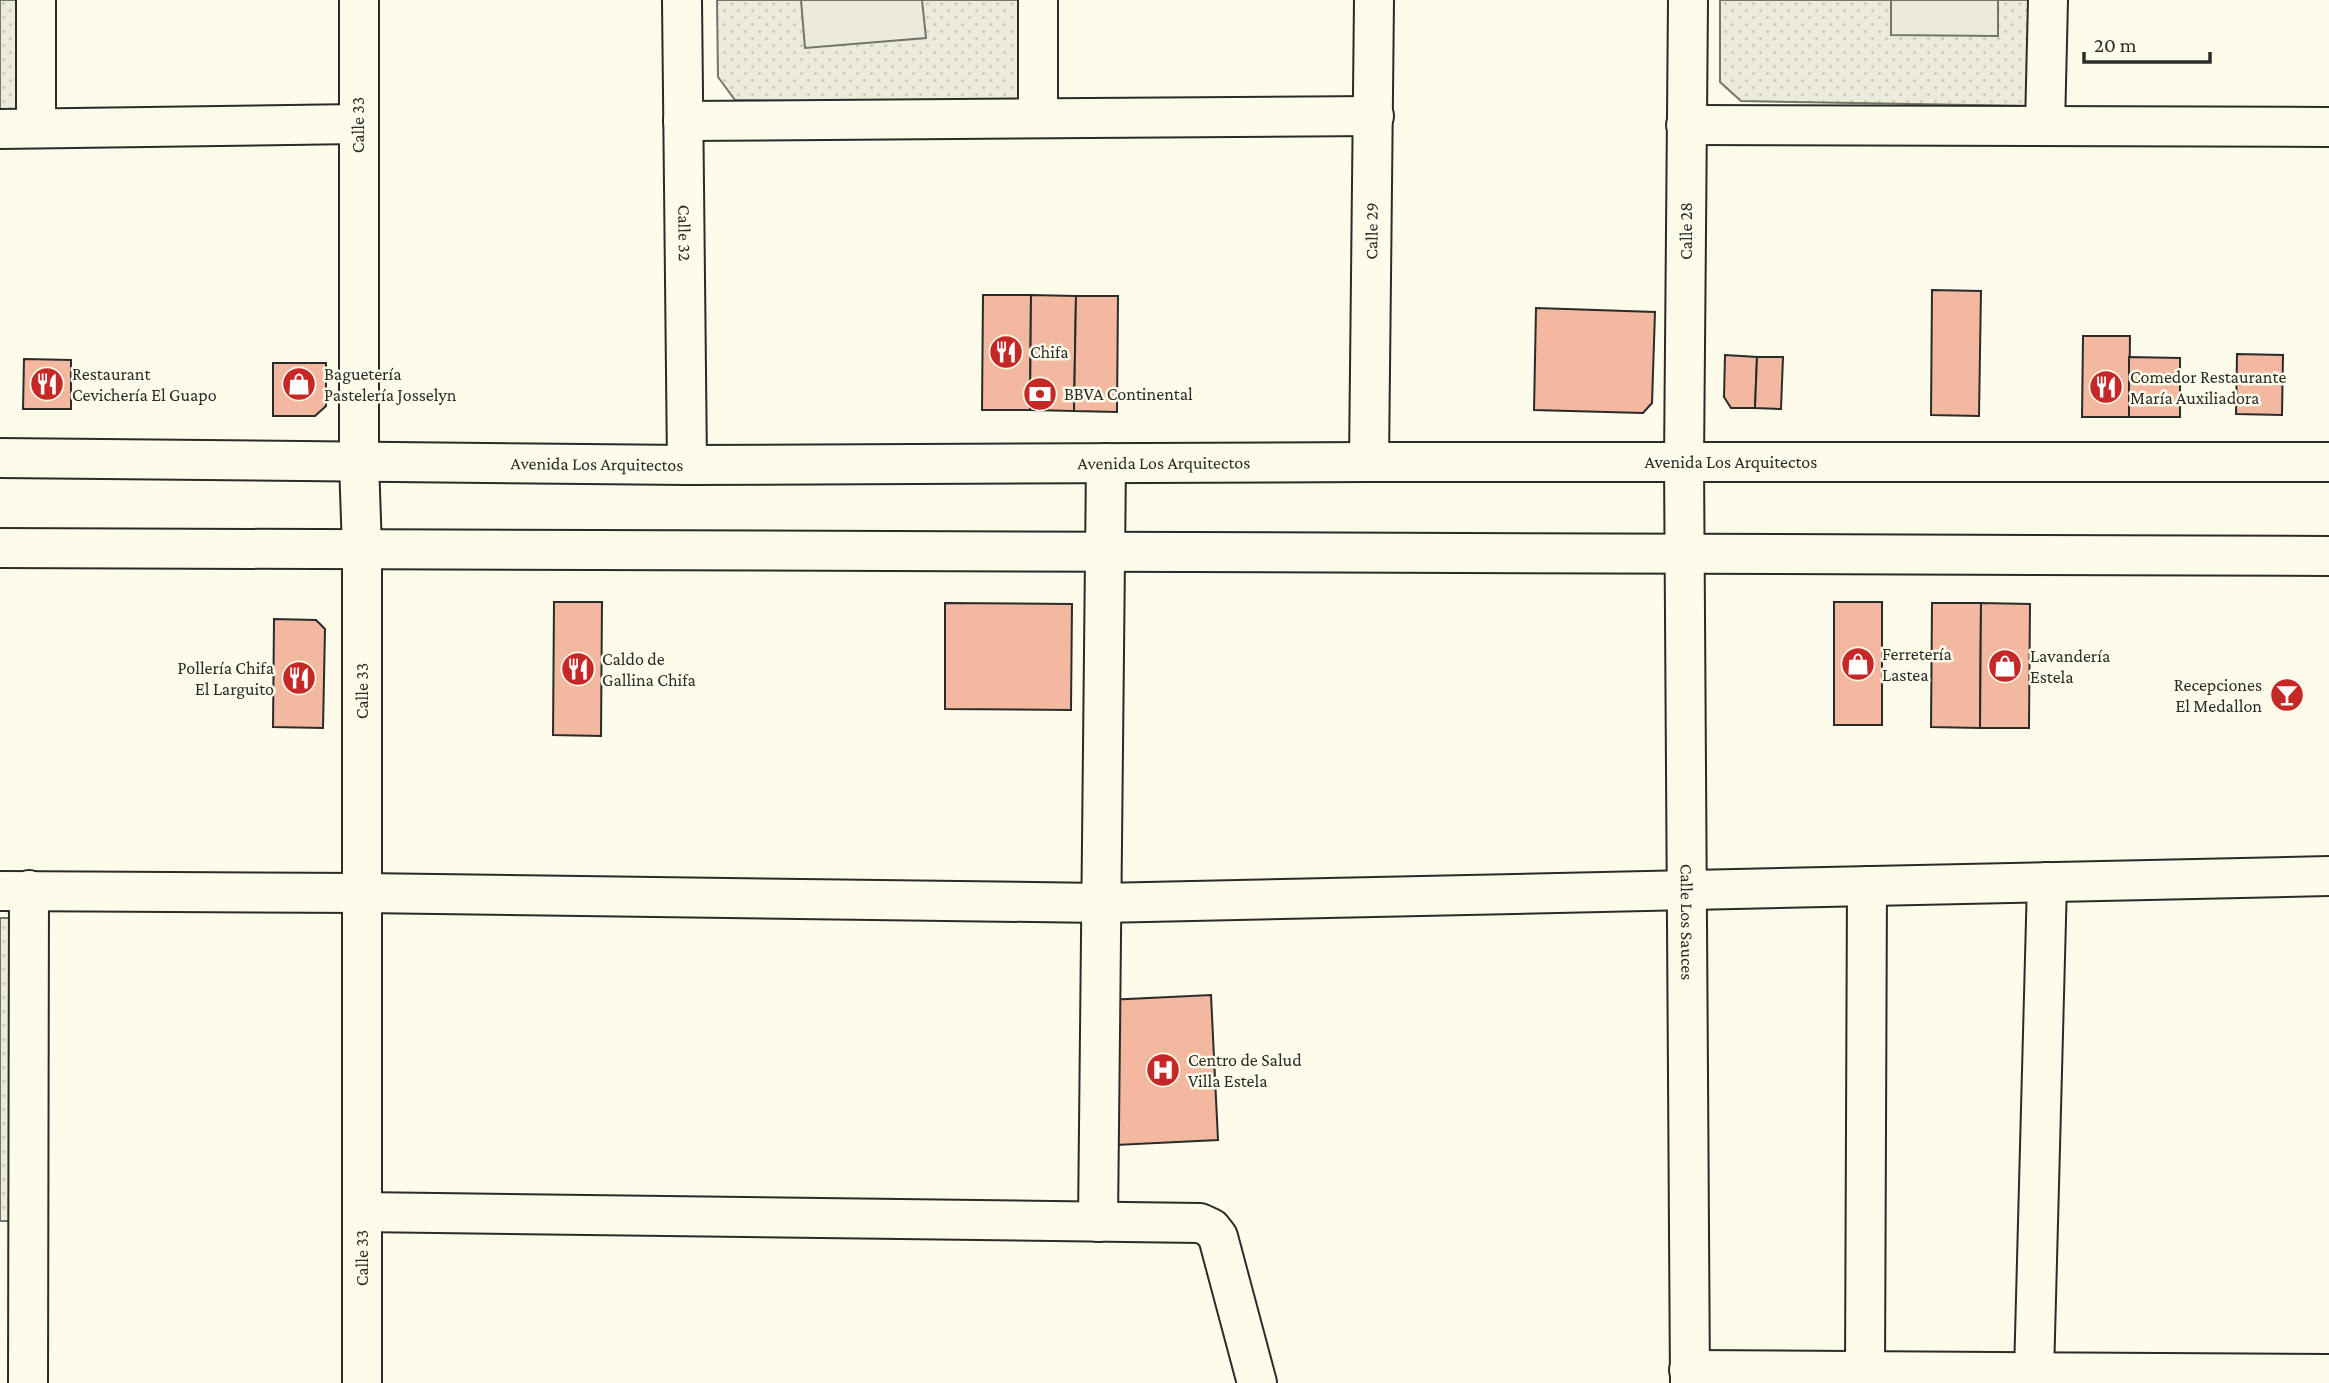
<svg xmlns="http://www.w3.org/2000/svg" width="2329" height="1383" font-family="'Crimson Pro',serif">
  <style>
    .grass { fill: url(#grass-dots); stroke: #74746e; stroke-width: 2 }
    .garden { fill: #ecebdb; stroke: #74746e; stroke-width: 2 }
    .building { fill: #f2b8a0; stroke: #2b2b2b; stroke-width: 2 }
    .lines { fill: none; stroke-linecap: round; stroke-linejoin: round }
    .minor-casing { stroke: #2b2b2b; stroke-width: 42 }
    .primary-casing { stroke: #2b2b2b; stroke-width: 42 }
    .minor { stroke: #fdfbea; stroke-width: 38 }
    .primary { stroke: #fdfbea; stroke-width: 38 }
    .labels { text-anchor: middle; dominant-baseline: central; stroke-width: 5; stroke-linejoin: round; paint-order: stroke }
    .street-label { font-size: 18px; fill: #2b2b2b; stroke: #fdfbea }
    .poi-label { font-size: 18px; fill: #2b2b2b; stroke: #fdfbea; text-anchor: start }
  </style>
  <defs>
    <pattern id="grass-dots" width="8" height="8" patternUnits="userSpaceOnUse" patternTransform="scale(1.75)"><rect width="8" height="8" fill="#ecebdb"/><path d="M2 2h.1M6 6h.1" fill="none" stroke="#cbcabc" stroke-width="1.8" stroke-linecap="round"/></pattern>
  </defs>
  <rect width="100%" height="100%" fill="#fdfbea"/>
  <g class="grass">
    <path d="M0,0H36V128L0,127Z"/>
    <path d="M717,0H1029V93L1013,104L735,100L718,77Z"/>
    <path d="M1720,0H2032L2033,106L1741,101L1720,82Z"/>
    <path d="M0,918H15L20,1221H0Z"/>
  </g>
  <g class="garden">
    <path d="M801,0H922L926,38L805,48Z"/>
    <path d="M1891,0H1998V36L1891,35Z"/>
  </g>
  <g class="building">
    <path d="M1932,290L1981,291L1979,416L1931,415Z"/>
    <path d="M983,295H1031L1030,410H982Z"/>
    <path d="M1031,295L1076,296L1074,411L1030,410Z"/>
    <path d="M1076,296H1118L1117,412L1074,411Z"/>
    <path d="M1536,308L1655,312L1652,403L1643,413L1534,410Z"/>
    <path d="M2083,336H2130L2129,417H2082Z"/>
    <path d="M2237,354L2283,355L2282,415L2236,414Z"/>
    <path d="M1725,355L1757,357L1755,408H1731L1724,397Z"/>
    <path d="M1757,357H1783L1781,409L1755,408Z"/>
    <path d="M2129,357L2180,358V417H2129Z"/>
    <path d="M24,359L71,360V409H23Z"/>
    <path d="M273,363H326V406L315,416H273Z"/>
    <path d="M554,602H602L601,736L553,735Z"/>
    <rect x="1834" y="602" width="48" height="123"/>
    <path d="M945,603L1072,604L1071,710L945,709Z"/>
    <path d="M1932,603H1981L1980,728L1931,727Z"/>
    <path d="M1981,603L2030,604L2029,728H1980Z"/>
    <path d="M274,619L316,620L325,629L323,728L273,727Z"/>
    <path d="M1211,995L1218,1140L1116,1145L1107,1000Z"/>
  </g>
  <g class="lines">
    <g class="minor-casing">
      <g id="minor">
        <path d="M36,0V128"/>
        <path d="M359,0V462L362,549V1383"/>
        <path id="s1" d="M682,0L687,465"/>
        <path id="s2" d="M1688,0L1684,462L1690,1383"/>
        <path d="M1038,118V0"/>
        <path d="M683,121L1374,116"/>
        <path d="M1686,125L2329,127"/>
        <path d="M2045,126L2048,0"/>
        <path d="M0,129L358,124"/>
        <path id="s3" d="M1369,462L1374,0"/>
        <path d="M0,891L363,893L1101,903L2329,876"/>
        <path d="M362,1212L1200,1223L1211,1228L1218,1237L1257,1383"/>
        <path d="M1098,1222L1106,463"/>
        <path d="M1689,1370L2329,1374"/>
        <path d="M1865,1372L1867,886"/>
        <path d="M2034,1374L2047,882"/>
        <path d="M28,1383L29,890"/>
      </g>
    </g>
    <g class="primary-casing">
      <g id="primary">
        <path id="s4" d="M0,458L687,465L1369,462H2329"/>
        <path d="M0,548L2329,556"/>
      </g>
    </g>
    <use href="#minor" class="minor"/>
    <use href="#primary" class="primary"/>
  </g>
  <defs>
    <g id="restaurant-disc" transform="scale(1.75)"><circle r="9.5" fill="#c62828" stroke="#fdfbea"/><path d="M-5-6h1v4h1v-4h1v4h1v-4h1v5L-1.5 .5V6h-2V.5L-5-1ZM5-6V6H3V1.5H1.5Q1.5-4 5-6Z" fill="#fff"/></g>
    <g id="shop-disc" transform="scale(1.75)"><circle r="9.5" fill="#c62828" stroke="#fdfbea"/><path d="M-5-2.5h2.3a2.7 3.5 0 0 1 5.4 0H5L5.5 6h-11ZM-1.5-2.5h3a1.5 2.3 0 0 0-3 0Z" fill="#fff"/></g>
    <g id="bank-disc" transform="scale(1.75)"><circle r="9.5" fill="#c62828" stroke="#fdfbea"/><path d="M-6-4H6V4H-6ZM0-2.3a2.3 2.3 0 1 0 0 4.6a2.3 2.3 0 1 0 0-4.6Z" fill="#fff"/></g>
    <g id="bar-disc" transform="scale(1.75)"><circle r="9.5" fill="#c62828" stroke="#fdfbea"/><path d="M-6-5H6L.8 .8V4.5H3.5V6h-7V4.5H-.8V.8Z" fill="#fff"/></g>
    <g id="hospital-disc" transform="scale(1.75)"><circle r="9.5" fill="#c62828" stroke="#fdfbea"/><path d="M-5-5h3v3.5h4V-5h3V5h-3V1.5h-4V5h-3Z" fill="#fff"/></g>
  </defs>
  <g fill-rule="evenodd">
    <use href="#restaurant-disc" x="1006" y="352"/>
    <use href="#restaurant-disc" x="47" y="384"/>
    <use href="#shop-disc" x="299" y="384"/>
    <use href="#restaurant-disc" x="2106" y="387"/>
    <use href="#bank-disc" x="1040" y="394"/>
    <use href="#shop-disc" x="1858" y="664"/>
    <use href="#shop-disc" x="2005" y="666"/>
    <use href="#restaurant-disc" x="578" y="669"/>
    <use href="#restaurant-disc" x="299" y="678"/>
    <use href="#bar-disc" x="2287" y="695"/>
    <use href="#hospital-disc" x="1163" y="1070"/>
  </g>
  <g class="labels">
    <g class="street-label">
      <text transform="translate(358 125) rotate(-90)">Calle 33</text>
      <text stroke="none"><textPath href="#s3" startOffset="231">Calle 29</textPath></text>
      <text transform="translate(1686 231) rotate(-90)">Calle 28</text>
      <text stroke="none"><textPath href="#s1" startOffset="233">Calle 32</textPath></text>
      <text stroke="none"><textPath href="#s4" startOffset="1731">Avenida Los Arquitectos</textPath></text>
      <text stroke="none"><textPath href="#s4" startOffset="1164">Avenida Los Arquitectos</textPath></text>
      <text stroke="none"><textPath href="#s4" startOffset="597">Avenida Los Arquitectos</textPath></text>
      <text transform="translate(362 691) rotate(-90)">Calle 33</text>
      <text stroke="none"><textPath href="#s2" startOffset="922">Calle Los Sauces</textPath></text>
      <text transform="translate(362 1258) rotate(-90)">Calle 33</text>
    </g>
    <g class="poi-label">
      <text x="1030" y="352">Chifa</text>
      <text x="72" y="374">Restaurant<tspan x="72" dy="21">Cevichería El Guapo</tspan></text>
      <text x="324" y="374">Baguetería<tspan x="324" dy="21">Pastelería Josselyn</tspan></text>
      <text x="2130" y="377">Comedor Restaurante<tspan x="2130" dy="21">María Auxiliadora</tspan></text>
      <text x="1064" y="394">BBVA Continental</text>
      <text x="1882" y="654">Ferretería<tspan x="1882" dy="21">Lastea</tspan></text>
      <text x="2030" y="656">Lavandería<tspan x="2030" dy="21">Estela</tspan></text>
      <text x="602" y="659">Caldo de<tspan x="602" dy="21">Gallina Chifa</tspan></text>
      <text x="274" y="668" text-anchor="end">Pollería Chifa<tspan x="274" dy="21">El Larguito</tspan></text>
      <text x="2262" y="685" text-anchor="end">Recepciones<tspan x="2262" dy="21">El Medallon</tspan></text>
      <text x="1188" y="1060">Centro de Salud<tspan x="1188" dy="21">Villa Estela</tspan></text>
    </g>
  </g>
  <path d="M2084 52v10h126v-10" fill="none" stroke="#2b2b2b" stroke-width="3.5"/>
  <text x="2094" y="52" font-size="21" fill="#2b2b2b" stroke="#fdfbea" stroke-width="5" paint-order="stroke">20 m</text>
</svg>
